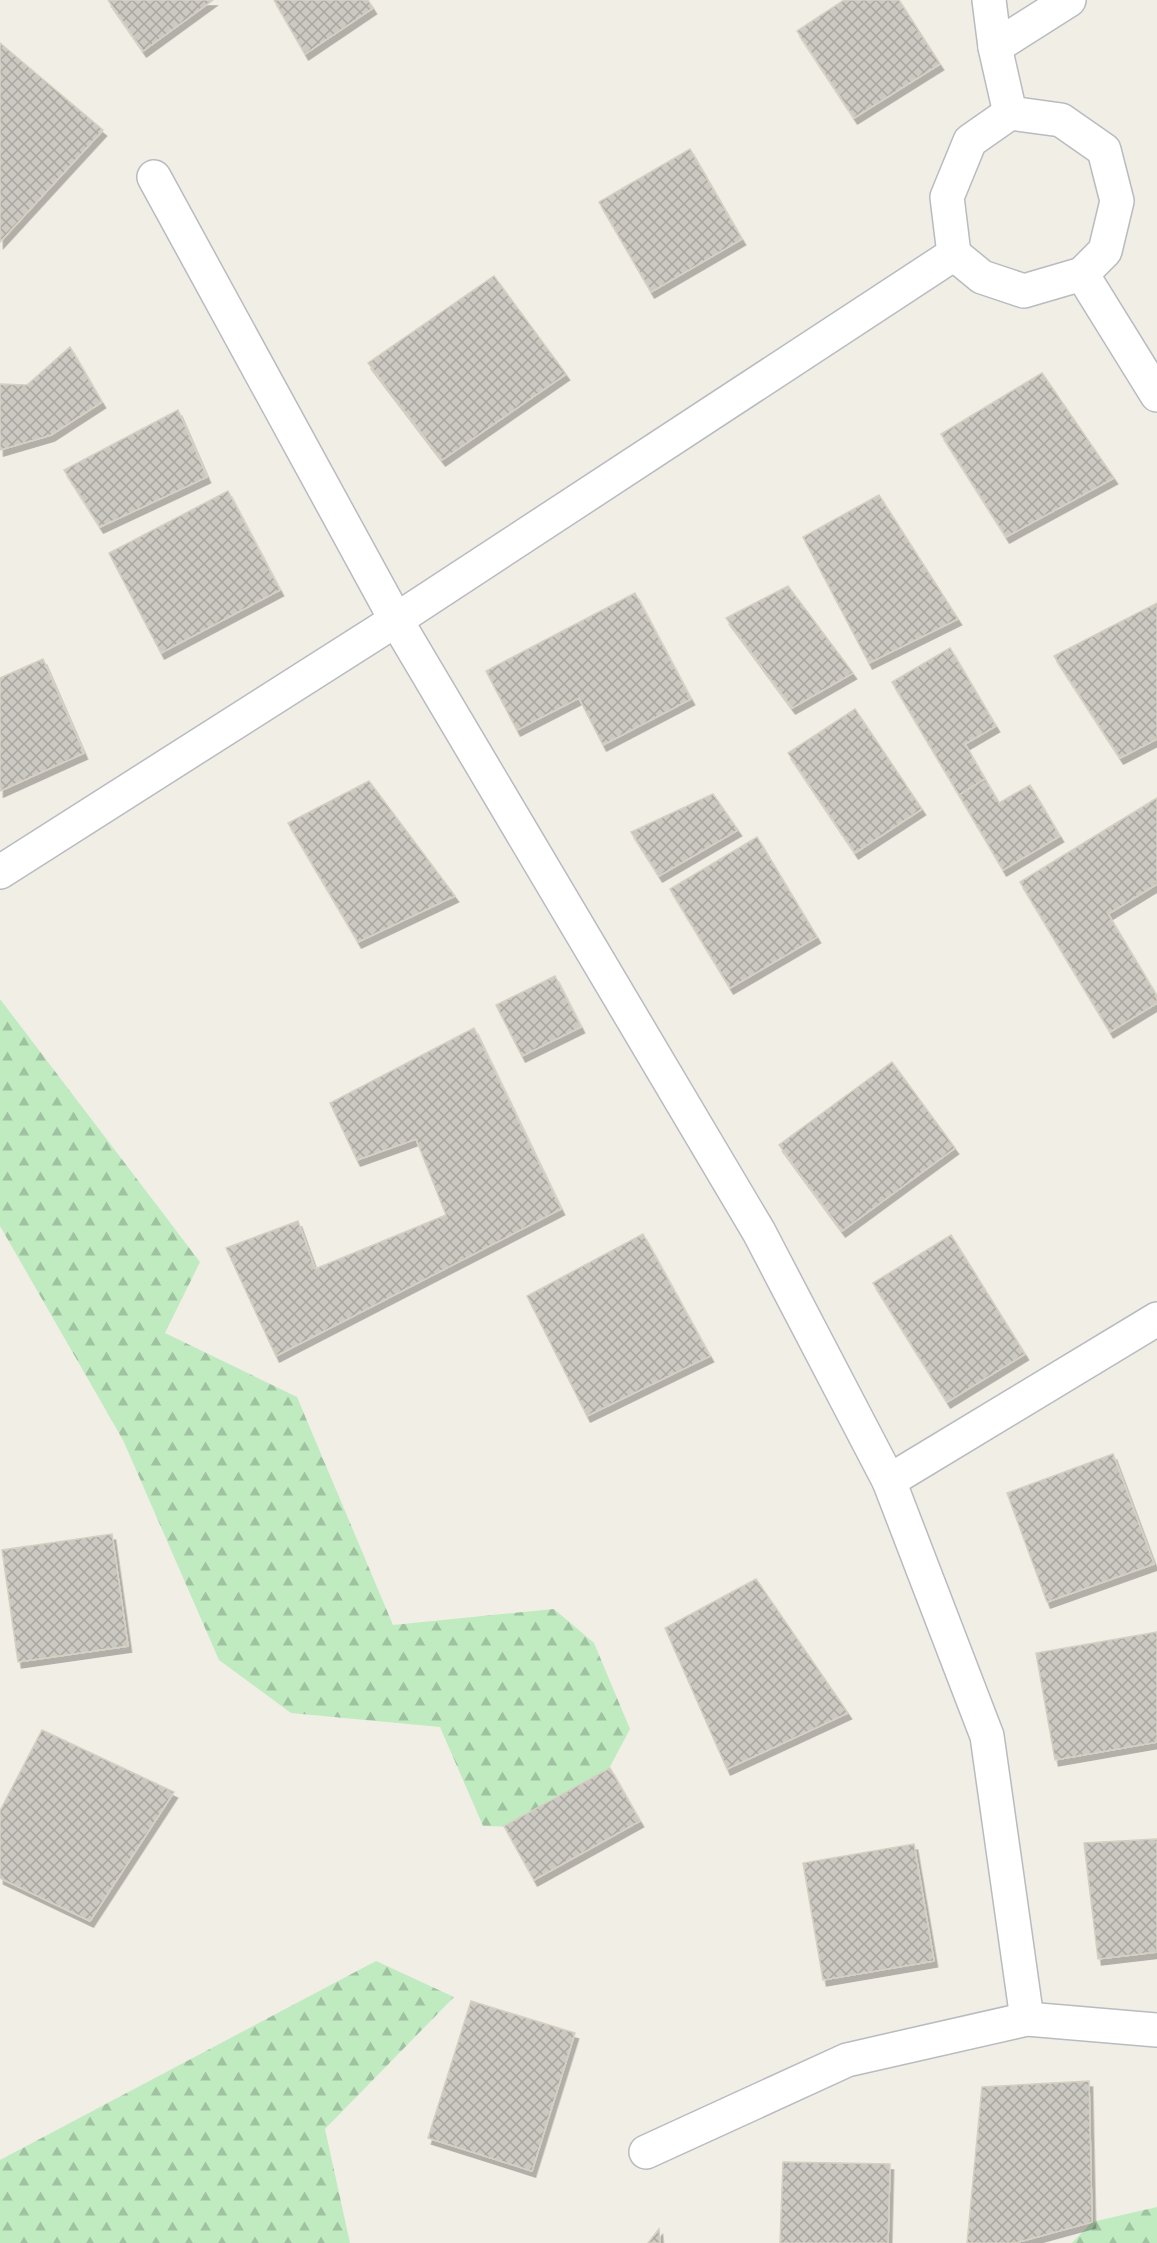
<svg xmlns="http://www.w3.org/2000/svg" width="1157" height="2243" font-family="Helvetica,sans-serif">
  <style>
    .forest { fill: url(#forest-firs) }
    .building { fill: url(#building-cross-hatch); stroke: #d6d0c3; stroke-width: 1.5; filter: url(#shadow) }
    .lines { fill: none; stroke-linecap: round; stroke-linejoin: round }
    .minor-casing { stroke: #b8bbc0; stroke-width: 36 }
    .minor { stroke: #fff; stroke-width: 33 }
  </style>
  <defs>
    <pattern id="forest-firs" width="22" height="20" patternUnits="userSpaceOnUse" patternTransform="scale(1.5)"><rect width="22" height="20" fill="#c0ebc0"/><path d="M5 1l3.5 6h-7zM16 11l3.5 6h-7z" fill="#9fc2a0"/></pattern>
    <pattern id="building-cross-hatch" width="8" height="8" patternUnits="userSpaceOnUse" patternTransform="scale(1.5)"><rect width="8" height="8" fill="#ccc9c2"/><path d="M0 0l8 8M0 8l8-8" fill="none" stroke="#a9a7a1"/></pattern>
    <filter id="shadow"><feDropShadow dx="3.5" dy="6" stdDeviation="0" flood-color="#0004"/></filter>
  </defs>
  <rect width="100%" height="100%" fill="#f1eee5"/>
  <g class="forest">
    <path d="M0,999L200,1262L165,1333L297,1397L393,1625L554,1609L594,1643L630,1729L577,1829L483,1826L440,1727L291,1713L219,1660L123,1440L0,1226Z"/>
    <path d="M376,1961L454,1997L325,2129L350,2243H0V2160Z"/>
    <path d="M1157,2207V2243H1072L1092,2222Z"/>
  </g>
  <g class="building">
    <path d="M108,0H213L143,51Z"/>
    <path d="M274,0H368L373,8L305,54Z"/>
    <path d="M844,0H899L940,64L854,118L797,31Z"/>
    <path d="M0,43L103,130L0,242Z"/>
    <path d="M690,149L742,239L651,292L599,202Z"/>
    <path d="M494,276L566,374L442,460L368,363Z"/>
    <path d="M70,347L102,402L51,435L0,450V384L27,385Z"/>
    <path d="M1042,373L1114,478L1006,537L941,434Z"/>
    <path d="M178,410L207,477L100,527L64,470Z"/>
    <path d="M228,491L280,590L161,653L109,553Z"/>
    <path d="M879,495L958,619L869,663L803,537Z"/>
    <path d="M788,586L853,673L792,708L726,618Z"/>
    <path d="M635,593L691,699L603,745L579,698L517,730L486,671Z"/>
    <path d="M1157,603V739L1120,758L1054,656Z"/>
    <path d="M950,648L996,726L965,744L985,779L959,795L892,682Z"/>
    <path d="M43,659L84,753L0,791V678Z"/>
    <path d="M855,709L922,809L855,853L788,753Z"/>
    <path d="M985,779L999,803L1030,785L1060,836L1003,870L959,795Z"/>
    <path d="M369,781L455,896L358,942L288,823Z"/>
    <path d="M713,794L738,830L659,876L631,832Z"/>
    <path d="M1157,798V884L1108,914L1157,996V1003L1110,1032L1020,882Z"/>
    <path d="M757,837L817,937L730,988L670,889Z"/>
    <path d="M555,976L581,1027L522,1056L496,1005Z"/>
    <path d="M474,1028L561,1209L276,1356L226,1248L298,1221L315,1269L446,1215L416,1139L357,1160L330,1103Z"/>
    <path d="M892,1062L955,1148L842,1231L779,1145Z"/>
    <path d="M643,1234L710,1356L587,1416L527,1296Z"/>
    <path d="M951,1235L1025,1354L947,1402L873,1283Z"/>
    <path d="M1113,1454L1154,1564L1047,1602L1007,1493Z"/>
    <path d="M112,1534L128,1646L18,1662L2,1550Z"/>
    <path d="M756,1579L848,1713L727,1769L665,1628Z"/>
    <path d="M1157,1632V1742L1055,1760L1036,1653Z"/>
    <path d="M42,1730L174,1792L90,1921L0,1878V1811Z"/>
    <path d="M610,1768L640,1821L534,1880L504,1826Z"/>
    <path d="M1157,1839V1952L1098,1959L1084,1843Z"/>
    <path d="M914,1844L934,1961L823,1980L803,1863Z"/>
    <path d="M471,2001L575,2033L532,2171L428,2138Z"/>
    <path d="M1089,2081L1092,2222L1015,2243H967L982,2087Z"/>
    <path d="M783,2162L890,2164L888,2243H780Z"/>
    <path d="M659,2229L660,2243H648Z"/>
  </g>
  <g class="lines">
    <g class="minor-casing">
      <g id="minor">
        <path d="M989,0L995,47L1010,113"/>
        <path d="M995,47L1069,0"/>
        <path d="M1010,113L1061,120L1104,150L1117,201L1105,251L1082,274L1024,291L982,277L954,254L947,197L970,141Z"/>
        <path d="M154,177L396,620L759,1232L889,1481L987,1736L1027,2019"/>
        <path d="M1082,274L1157,395"/>
        <path d="M0,872L396,620L954,254"/>
        <path d="M889,1481L1157,1319"/>
        <path d="M646,2152L847,2060L1027,2019L1157,2030"/>
      </g>
    </g>
    <use href="#minor" class="minor"/>
  </g>
</svg>
